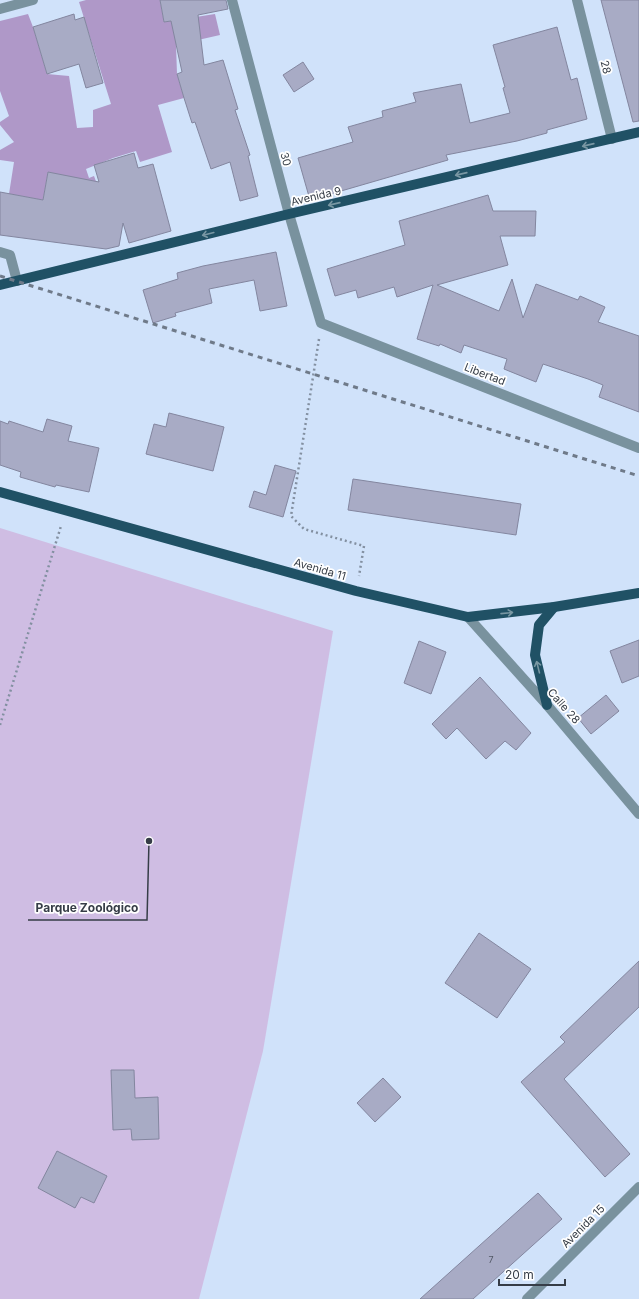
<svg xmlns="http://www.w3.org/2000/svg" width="639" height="1299" font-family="Inter,sans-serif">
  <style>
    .green { fill: #cfbde3 }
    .forest { fill: #af98c8 }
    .building { fill: #a8abc5; stroke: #83869f }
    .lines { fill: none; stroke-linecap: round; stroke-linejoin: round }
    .path { stroke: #8390a1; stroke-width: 2.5; stroke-dasharray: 2 3; stroke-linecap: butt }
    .minor { stroke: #79929e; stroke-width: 10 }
    .major { stroke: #205165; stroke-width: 10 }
    .rail { stroke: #6f7a89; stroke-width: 3; stroke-dasharray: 5 5; stroke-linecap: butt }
    .oneway { stroke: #7997a3 }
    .labels { text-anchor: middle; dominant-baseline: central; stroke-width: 3.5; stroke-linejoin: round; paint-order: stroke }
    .number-label { font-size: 9px; fill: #525866 }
    .street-label { font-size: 11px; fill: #363d47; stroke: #fff }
    .leader { fill: none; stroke: #363d47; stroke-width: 1.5 }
    .callout-dot { fill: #363d47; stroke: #fff; stroke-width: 1.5 }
    .callout-label { font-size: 12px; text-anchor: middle; font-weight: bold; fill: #363d47; stroke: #fff; stroke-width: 3.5; stroke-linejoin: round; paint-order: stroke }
  </style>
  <rect width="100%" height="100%" fill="#d0e2fa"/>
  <path class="green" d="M0,528L333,631L263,1051L199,1299H0Z"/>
  <path class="forest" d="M86,0H160L164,22L215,14L220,35L176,45L177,74L184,98L158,105L172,152L140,162L136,151L113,158L86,169L89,178L94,176L105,206L48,172L43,200L9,194L14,162L0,160V150L14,142L0,125V122L9,116L0,91V21L28,14L33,27L47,74L69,76L77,128L93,127V110L111,104L79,2Z"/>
  <g class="building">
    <path d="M160,0H226L228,9L198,15L204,65L223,60L238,109L235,110L250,155L248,156L258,196L240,201L230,162L211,169L195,122L192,123L184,98L177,74L182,72L171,21L164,22Z"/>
    <path d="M601,0H639V121L633,122Z"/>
    <path d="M74,14L75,20L84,17L103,83L86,88L79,64L47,74L33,27Z"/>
    <path d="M557,27L571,80L577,78L587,119L547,130V133L517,141L446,155L448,160L310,200L298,158L353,142L348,127L383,117L382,111L416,102L413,93L461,84L470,123L510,113L503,88L505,87L493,45Z"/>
    <path d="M303,62L314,79L294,92L283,75Z"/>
    <path d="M134,153L138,168L153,164L171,231L129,243L123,223L119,246L106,249L0,235V192L43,200L48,172L99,182L94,165Z"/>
    <path d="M488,195L493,211H536L535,236H500L508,265L437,285L499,311L512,279L523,318L536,284L578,300L580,296L605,307L598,322L639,336V412L599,397L603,385L588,379L543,364L536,382L504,369L507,359L464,345L461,353L440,344L439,346L417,339L433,285L397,297L394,287L358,298L356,290L335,296L327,269L405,245L399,221Z"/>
    <path d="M276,252L287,306L260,311L254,280L209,289L212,303L175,313L176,316L153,323L143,290L178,279L177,273L203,266Z"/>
    <path d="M169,413L224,427L213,471L146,454L154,424L166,427Z"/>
    <path d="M47,419L72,426L68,441L99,448L89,492L56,485L55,487L20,477L21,472L0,465V421L8,424L9,421L43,432Z"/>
    <path d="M275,465L296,471L283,517L249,507L254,491L266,495Z"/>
    <path d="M353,479L521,504L516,535L348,510Z"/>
    <path d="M639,640V676L622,683L610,651Z"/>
    <path d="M419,641L446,652L431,694L404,683Z"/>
    <path d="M480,677L531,733L516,750L505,741L486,759L457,728L446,739L432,724Z"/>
    <path d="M606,695L619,711L591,734L578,718Z"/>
    <path d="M479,933L531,969L497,1018L445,983Z"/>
    <path d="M639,961V1007L564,1079L630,1154L605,1177L521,1082L565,1042L560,1037Z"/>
    <path d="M111,1070H134L135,1098L158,1097L159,1139L132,1140L131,1129L113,1130Z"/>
    <path d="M383,1078L401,1097L375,1122L357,1103Z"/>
    <path d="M57,1151L107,1176L94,1203L81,1197L75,1208L38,1188Z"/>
    <path d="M538,1193L562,1219L473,1299H420Z"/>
  </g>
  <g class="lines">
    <g class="path">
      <path d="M319,339L291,516L304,529L364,546L359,576"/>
      <path d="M0,725L61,526"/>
    </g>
    <g class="minor">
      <path d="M232,0L289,214L321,323L639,448"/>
      <path d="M577,0L612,139"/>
      <path d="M0,9L33,0"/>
      <path d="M0,252L10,255L17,281"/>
      <path d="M468,617L547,705L639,814"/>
      <path d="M527,1299L639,1187"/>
    </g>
    <g class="major">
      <path d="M0,285L289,214L639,132"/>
      <path d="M0,492L356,591L468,617L554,607L639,593"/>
      <path d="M547,705L535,655L539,625L554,607"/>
    </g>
    <path class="rail" d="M0,276L639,476"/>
  </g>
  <defs><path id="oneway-shaft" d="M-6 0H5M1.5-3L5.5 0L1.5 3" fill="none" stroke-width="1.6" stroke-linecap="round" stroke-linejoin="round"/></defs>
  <g class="oneway">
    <use href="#oneway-shaft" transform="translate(588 145) rotate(167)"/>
    <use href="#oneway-shaft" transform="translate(461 174) rotate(167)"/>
    <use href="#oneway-shaft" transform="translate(334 204) rotate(167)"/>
    <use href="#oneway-shaft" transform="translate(208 234) rotate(166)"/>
    <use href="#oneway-shaft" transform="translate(507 613) rotate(-6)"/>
    <use href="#oneway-shaft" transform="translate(538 667) rotate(-104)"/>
  </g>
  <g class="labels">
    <g class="number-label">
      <text x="491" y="1259">7</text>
    </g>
    <g class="street-label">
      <text transform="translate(606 67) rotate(76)">28</text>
      <text transform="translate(286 159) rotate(75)">30</text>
      <text transform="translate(316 196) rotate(-13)">Avenida 9</text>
      <text transform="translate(485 374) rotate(21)">Libertad</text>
      <text transform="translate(320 569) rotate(16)">Avenida 11</text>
      <text transform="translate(564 706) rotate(49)">Calle 28</text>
      <text transform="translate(583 1226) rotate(-45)">Avenida 15</text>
    </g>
  </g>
  <path class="leader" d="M149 841L147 920H28"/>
  <circle class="callout-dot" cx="149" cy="841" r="4"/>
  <g class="callout-label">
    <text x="87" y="912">Parque Zoológico</text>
  </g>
  <path d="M499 1279v6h66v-6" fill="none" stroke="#363d47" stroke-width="2"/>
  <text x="505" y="1279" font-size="12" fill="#363d47" stroke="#ffffff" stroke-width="3" paint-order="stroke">20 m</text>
</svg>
